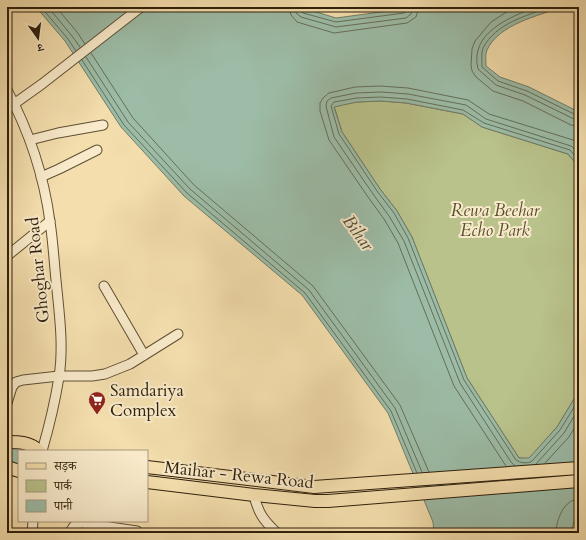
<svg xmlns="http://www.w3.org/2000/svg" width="586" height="540" font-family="Cardo,'Noto Serif Devanagari',serif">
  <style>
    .green { fill: #b9c28b; stroke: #74704b }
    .water { fill: #9cbca7; stroke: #707d69 }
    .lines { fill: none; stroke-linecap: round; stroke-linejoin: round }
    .shore { stroke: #656e59; stroke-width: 1 }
    .minor-casing { stroke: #604f34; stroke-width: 11 }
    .major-casing { stroke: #2e1f0b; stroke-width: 14 }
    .minor { stroke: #f8eaca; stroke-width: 9 }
    .major { stroke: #f4dead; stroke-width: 12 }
    .labels { text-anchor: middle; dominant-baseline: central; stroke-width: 4; stroke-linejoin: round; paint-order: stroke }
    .park-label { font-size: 17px; font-style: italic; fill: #585031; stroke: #f8eaca }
    .street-label { font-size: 17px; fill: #2e1f0b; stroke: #f8eaca }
    .poi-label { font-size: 17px; fill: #2e1f0b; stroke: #f8eaca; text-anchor: start }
    .water-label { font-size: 18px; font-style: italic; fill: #4f4e3a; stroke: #f8eaca }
  </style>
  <rect width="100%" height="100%" fill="#f4dead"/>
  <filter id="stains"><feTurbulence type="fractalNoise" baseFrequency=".005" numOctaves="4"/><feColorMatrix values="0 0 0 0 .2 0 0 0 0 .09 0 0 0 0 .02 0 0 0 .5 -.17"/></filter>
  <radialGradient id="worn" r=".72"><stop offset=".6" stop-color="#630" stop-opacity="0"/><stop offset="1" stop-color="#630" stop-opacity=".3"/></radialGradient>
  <path class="green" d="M381,101L406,103L463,114L482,127L568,154L579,167V391L557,427L529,459L519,458L467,378L412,237L397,211L380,189L342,132L334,106L357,102Z"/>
  <g class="water">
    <path d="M36,7H300L336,18L418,7H562C538,16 499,24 487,50C485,54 486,61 486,66L500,77L529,87L579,112V167L568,154L482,127L463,114L406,103L381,101L357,102L334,107L342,132L380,189L397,211L412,237L467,378L519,458H529L557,427L579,391V509L570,533H434L433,522L388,413L302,295L184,196L121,127L65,41Z"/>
    <path d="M7,442L39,451H19V471L7,467Z"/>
  </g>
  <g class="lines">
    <g class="shore">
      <path d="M41,7L68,39L76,51"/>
      <path d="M48,7L72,36L80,47"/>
      <path d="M56,7L77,32L85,44"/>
      <path d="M289,7L291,15L297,22L334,33L407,23L416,17L419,7"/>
      <path d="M295,7L296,13L301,17L336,27L406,18L411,14L413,7"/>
      <path d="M300,7V10L303,13L336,22L404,13L407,11L408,7"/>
      <path d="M519,7L508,11L491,22L475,41L472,49L471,65L472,71L476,77L493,91L523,101L571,125L579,126"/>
      <path d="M536,7C510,17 469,33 478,69L496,85L525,95L574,119L579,120"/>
      <path d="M550,7C526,16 496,23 483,48C481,53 482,61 482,67L498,81L527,91L576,115H579"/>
      <path d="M91,53L133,118L194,185L313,286L400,405L429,472"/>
      <path d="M86,57L128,122L190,189L309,290L395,408L422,472"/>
      <path d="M82,60L124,125L187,193L305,293L391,411L417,473"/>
      <path d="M579,161L570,150L484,123L463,110L407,99L381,97L357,98L334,102L331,106L339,134L377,191L394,213L408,238L464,380L516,460C520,463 528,464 532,461L560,430L579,399"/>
      <path d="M545,463L569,437L579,420"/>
      <path d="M536,464L564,433L579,408"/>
      <path d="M506,466L454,386L398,243L384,219L368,197L329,140L320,111V103L323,98L329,93L355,87L380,86L408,88L468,100L489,114L573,140L579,144"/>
      <path d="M515,466L511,462L460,383L404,241L389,216L373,194L334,137L326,106L327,101L331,98L356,93L381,92L408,94L466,105L486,119L571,146L579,153"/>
      <path d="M556,533C556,520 564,499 579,499"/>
    </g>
    <g class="minor-casing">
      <g id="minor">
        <path d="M7,90C29,131 44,176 50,222C53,241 54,261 56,280C59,312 64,345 59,377C55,402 49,427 42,451"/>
        <path d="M7,109L42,84L141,7"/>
        <path d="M30,140L58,133L103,125"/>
        <path d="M41,177L59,169L97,150"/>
        <path d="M7,256L50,221"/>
        <path d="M104,286L144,355"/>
        <path d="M7,403L12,387L16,382L23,380L59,376H92L105,374L130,364L178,334"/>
        <path d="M254,495C258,513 264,521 277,533"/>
        <path d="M32,533L33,521"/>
        <path d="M70,533C73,526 75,524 82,523L137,531L139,533"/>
      </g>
    </g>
    <g class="major-casing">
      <g id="major">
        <path d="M7,442C19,442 30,442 39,451"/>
        <path d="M7,467L19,471"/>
        <path d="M147,467L314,487L579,468"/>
        <path d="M147,482L254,495L315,501H328L579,481"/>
      </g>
    </g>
    <use href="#minor" class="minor"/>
    <use href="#major" class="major"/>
  </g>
  <defs>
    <g id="supermarket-pin" transform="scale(0.9)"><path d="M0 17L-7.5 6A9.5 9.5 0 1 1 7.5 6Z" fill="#8f2418" stroke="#f8eaca"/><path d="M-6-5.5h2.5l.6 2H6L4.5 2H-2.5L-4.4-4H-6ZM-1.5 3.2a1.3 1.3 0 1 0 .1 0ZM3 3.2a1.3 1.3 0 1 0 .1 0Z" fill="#fff"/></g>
  </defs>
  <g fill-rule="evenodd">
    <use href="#supermarket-pin" x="97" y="400"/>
  </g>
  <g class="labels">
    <g class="park-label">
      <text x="495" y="210">Rewa Beehar<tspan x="495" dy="20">Echo Park</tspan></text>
    </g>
    <g class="street-label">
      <text transform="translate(38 270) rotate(-96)">Ghoghar Road</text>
      <text transform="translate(239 475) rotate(6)">Maihar - Rewa Road</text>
    </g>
    <g class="poi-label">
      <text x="110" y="390">Samdariya<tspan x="110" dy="20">Complex</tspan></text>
    </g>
    <g class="water-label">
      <text transform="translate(358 233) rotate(54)">Bihar</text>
    </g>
  </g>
  <rect width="586" height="540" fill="none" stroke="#f4dead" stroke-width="24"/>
  <rect x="8" y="8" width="570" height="524" fill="none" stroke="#2e1f0b" stroke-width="2"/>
  <rect x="12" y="12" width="562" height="516" fill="none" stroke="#2e1f0b"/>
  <rect x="18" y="450" width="130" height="72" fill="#f8eaca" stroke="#a7997e"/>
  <rect x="26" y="463" width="20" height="6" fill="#f4dead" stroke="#a7997e"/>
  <text x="54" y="470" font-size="12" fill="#2e1f0b">सड़क</text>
  <rect x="26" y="480" width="20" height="12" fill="#b9c28b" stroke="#a7997e"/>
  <text x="54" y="490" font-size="12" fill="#2e1f0b">पार्क</text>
  <rect x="26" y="500" width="20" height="12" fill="#9cbca7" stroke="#a7997e"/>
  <text x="54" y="510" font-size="12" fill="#2e1f0b">पानी</text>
  <g transform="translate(38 38) rotate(166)" stroke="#f8eaca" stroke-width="3" paint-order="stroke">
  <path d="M0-3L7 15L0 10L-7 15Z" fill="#2e1f0b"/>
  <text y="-6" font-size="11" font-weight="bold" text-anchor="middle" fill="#2e1f0b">उ</text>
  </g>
  <rect width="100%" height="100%" filter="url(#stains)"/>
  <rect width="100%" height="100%" fill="url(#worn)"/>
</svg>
